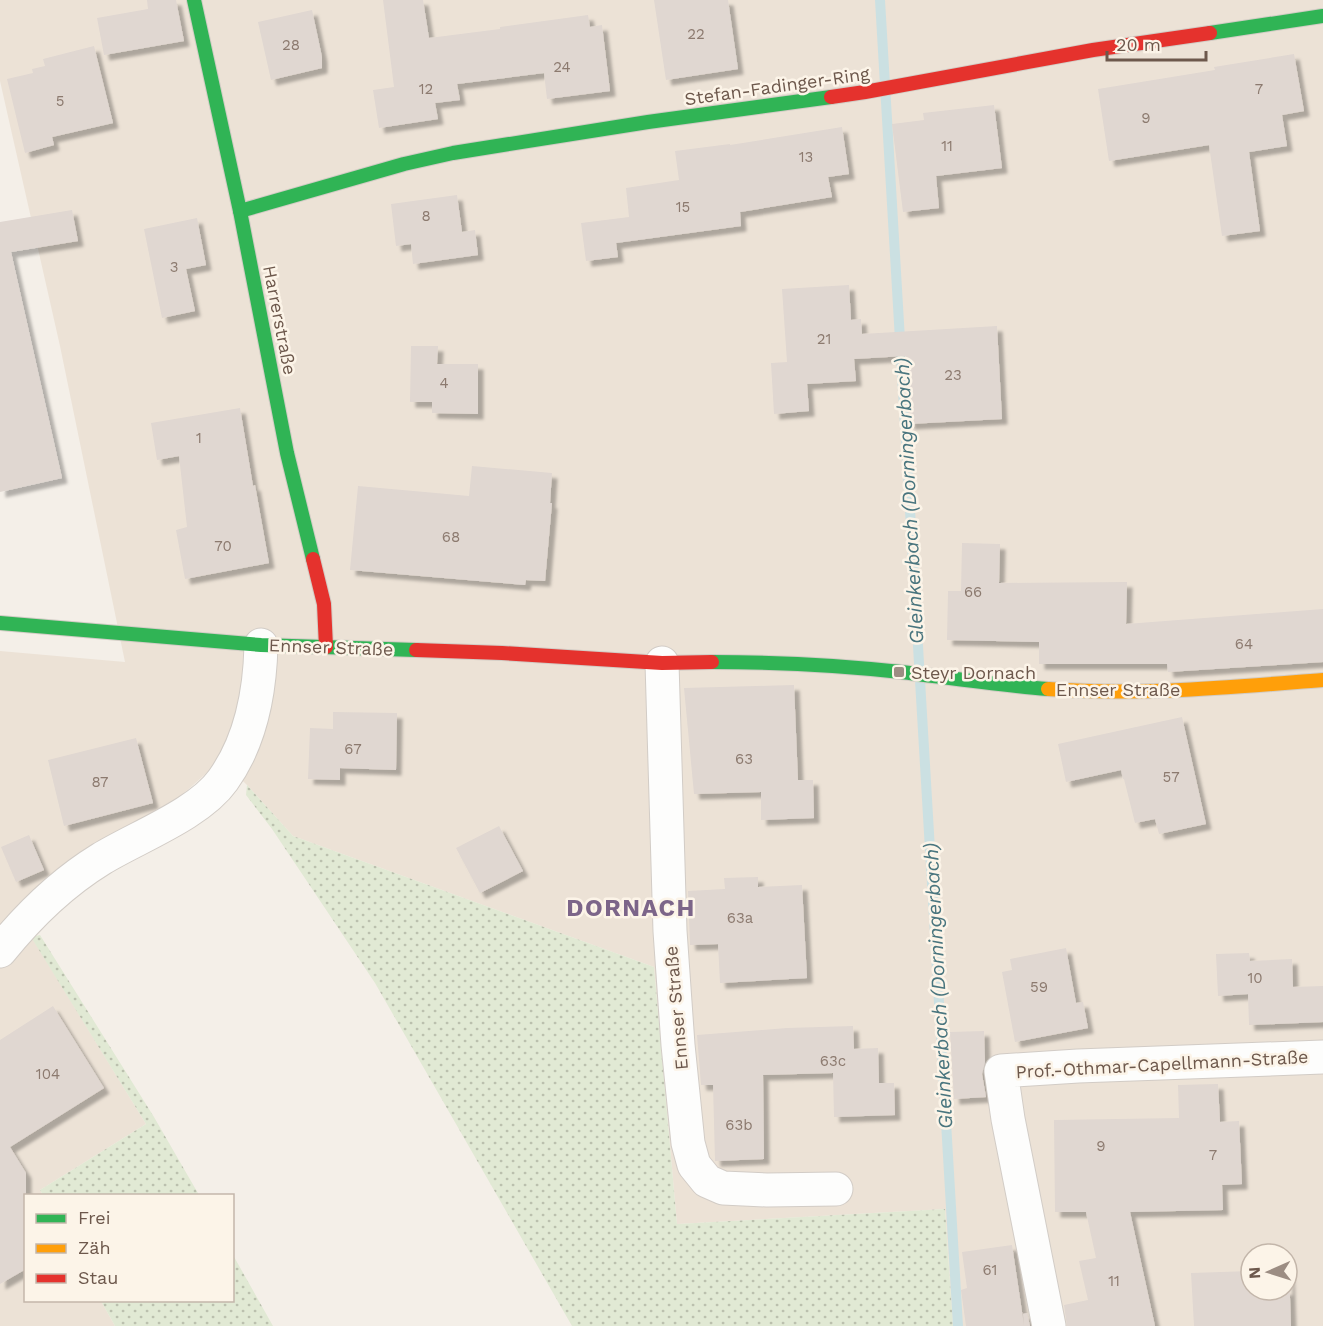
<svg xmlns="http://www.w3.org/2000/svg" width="1323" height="1326" font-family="'Work Sans',sans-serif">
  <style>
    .residential { fill: #ece2d6; fill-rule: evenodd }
    .green { fill: url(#green-dots) }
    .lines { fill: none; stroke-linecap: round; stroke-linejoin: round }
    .stream { stroke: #cbe0e2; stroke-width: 10 }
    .building { fill: #e0d7d1; filter: url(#shadow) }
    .street-casing { stroke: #d2ccc6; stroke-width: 35 }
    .fast-casing { stroke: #d2ccc5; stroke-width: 16 }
    .slow-casing { stroke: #d2ccc5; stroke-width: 16 }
    .jam-casing { stroke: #d2ccc5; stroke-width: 16 }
    .street { stroke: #fdfdfc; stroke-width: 33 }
    .fast { stroke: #30b455; stroke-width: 14 }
    .slow { stroke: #ff9f0a; stroke-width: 14 }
    .jam { stroke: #e5322d; stroke-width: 14 }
    .poi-dot { fill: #9c8d83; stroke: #fcf4e8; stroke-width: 2 }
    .labels { text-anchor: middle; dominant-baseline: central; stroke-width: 5; stroke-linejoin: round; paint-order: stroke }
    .number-label { font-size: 15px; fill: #8c7a6f }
    .street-label { font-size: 18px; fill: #6d584c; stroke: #fcf4e8 }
    .poi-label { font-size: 18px; fill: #6d584c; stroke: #fcf4e8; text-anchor: start }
    .water-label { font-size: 20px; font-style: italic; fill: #49757e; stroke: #fcf4e8 }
    .district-label { font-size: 24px; font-weight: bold; letter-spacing: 1.5px; fill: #7c6589; stroke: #fcf4e8 }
  </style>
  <defs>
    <pattern id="green-dots" width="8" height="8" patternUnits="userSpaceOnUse" patternTransform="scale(1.5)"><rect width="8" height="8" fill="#e1e9d4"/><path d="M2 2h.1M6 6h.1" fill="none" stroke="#bbc0ae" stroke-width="1.8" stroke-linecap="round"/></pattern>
    <filter id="shadow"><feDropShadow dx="5.5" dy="5.5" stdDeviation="1.5" flood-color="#0004"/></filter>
  </defs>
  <rect width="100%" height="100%" fill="#f4efe8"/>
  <path class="residential" d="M0,0H1323V1326H953L945,1209L677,1224L654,967L293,836L247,785L221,760L173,803L17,913L146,1124L40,1190L43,1195L26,1196V1300L101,1301L115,1326H0V651L125,662L60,346L0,81ZM1251,1254H1287V1290H1251Z"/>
  <g class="green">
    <path d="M247,785L293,836L654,967L677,1224L945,1209L953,1326H572L375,983L272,829L246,795Z"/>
    <path d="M40,935L154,1117L199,1195H43L40,1190L146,1124L31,937Z"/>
    <path d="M233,1255L273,1326H115L101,1301L232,1300Z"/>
  </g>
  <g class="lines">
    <path class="stream" d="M880,0L958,1326"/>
  </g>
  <g class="building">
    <path d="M147,0H176L184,41L104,55L97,18L148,9Z"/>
    <path d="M383,0H423L429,38L500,29V27L588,15L590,27L602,25L610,91L547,99L544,73L457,84L460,100L435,103L438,119L379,128L373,90L394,87Z"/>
    <path d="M654,0H728L738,69L666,80Z"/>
    <path d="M312,10L322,57V68L271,80L258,22Z"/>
    <path d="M94,46L113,123L52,137L54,145L25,153L7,79L33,73L32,69L45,66L43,59Z"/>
    <path d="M1294,54L1304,111L1282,115L1287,146L1249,152L1260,231L1222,236L1209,145L1109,161L1098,89L1215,70L1214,67Z"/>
    <path d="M994,105L1002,168L936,176L939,208L903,212L892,124L924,120L923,113Z"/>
    <path d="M842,127L849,174L828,177L832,197L740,212L741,226L616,243L618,257L586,261L581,223L629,217L626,188L679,180L675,151L730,144V145Z"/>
    <path d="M457,195L462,232L475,230L478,255L413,264L411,244L396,246L391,204Z"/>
    <path d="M72,210L78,241L11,252L62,478L0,492V222Z"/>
    <path d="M197,218L206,265L186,269L195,311L162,318L144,229Z"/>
    <path d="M849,285L851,320L861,319L862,334L997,326L1002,419L909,424L905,356L854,359L856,381L807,384L809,411L774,414L771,363L787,362L782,289Z"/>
    <path d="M411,346H438L437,364H478V414L432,413V402H410Z"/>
    <path d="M240,408L253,486L255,485L269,563L185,579L176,530L187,527L179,456L157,460L151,423Z"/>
    <path d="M472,466L552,473L550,503H552L545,581L526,580L525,585L350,570L358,486L469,496Z"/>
    <path d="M962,543L1000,544L999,583L1127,582L1126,624L1323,609V662L1168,672L1167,664H1039V642L947,640L948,591H961Z"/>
    <path d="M794,685L798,780H813L814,818L761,820V792L694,794L684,688Z"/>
    <path d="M333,712L397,713L396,770L340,768V780L308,779L310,728L333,729Z"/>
    <path d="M1182,717L1206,824L1159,834L1155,819L1135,823L1124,779H1123L1121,770L1066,782L1058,744Z"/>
    <path d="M136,738L153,803L64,826L48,760Z"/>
    <path d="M499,826L523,871L480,893L456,848Z"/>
    <path d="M29,835L44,870L16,882L1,847Z"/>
    <path d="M758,877V887L802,885L807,978L720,983L718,944L690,945L688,891L725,889L724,878Z"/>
    <path d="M1066,948L1076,1003L1083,1002L1088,1028L1015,1042L1002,972L1012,970L1010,959Z"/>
    <path d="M1249,953L1250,961L1292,959L1293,987L1323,986V1022L1249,1025L1248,994L1218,996L1216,954Z"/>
    <path d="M53,1006L104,1088L10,1147L26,1173V1269L0,1284V1040Z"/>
    <path d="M853,1026L854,1049L878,1048L879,1083H894L895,1115L834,1117L833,1073L763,1075L764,1159L715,1161L713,1085H701L697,1035L787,1028Z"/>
    <path d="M984,1031L985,1062L982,1074L986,1097L954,1099L950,1032Z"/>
    <path d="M1218,1084L1220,1122L1239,1121L1242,1184L1222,1185L1223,1210L1130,1212L1155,1326H1067L1064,1305L1088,1300L1079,1261L1096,1258L1086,1212H1055L1054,1120L1179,1118L1178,1085Z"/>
    <path d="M1012,1245L1024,1325L1023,1314L1027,1313L1030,1326H966L961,1290L967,1288L962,1252Z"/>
    <path d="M1287,1269H1289L1291,1326H1194L1191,1273L1251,1271V1290H1287Z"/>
  </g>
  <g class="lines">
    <g class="street-casing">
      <g id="street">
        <path d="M662,663L670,931L678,1045L688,1143L694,1165L707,1181L723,1188L767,1190L836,1189"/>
        <path d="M0,951C29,915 62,883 101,859C137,837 199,814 223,780C251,741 260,691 261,645"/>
        <path d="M1049,1326L1008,1119L1001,1071L1078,1066L1323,1057"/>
      </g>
    </g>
    <g class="fast-casing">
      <g id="fast">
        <path d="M194,0L240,211L287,453L313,559"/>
        <path d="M1210,33L1323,16"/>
        <path d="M240,211L404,164L453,153L648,122L831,97"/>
        <path d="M0,623L261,645L416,650"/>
        <path d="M712,662C775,662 838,665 901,672C950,678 999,685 1048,689"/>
      </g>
    </g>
    <g class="slow-casing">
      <path id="slow" d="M1048,689C1140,696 1232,687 1323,680"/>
    </g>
    <g class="jam-casing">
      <g id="jam">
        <path d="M831,97L865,92L1093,50L1210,33"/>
        <path d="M313,559L324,604L326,647"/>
        <path d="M416,650L502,653L662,663L712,662"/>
      </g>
    </g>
    <use href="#street" class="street"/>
    <use href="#fast" class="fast"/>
    <use href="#slow" class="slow"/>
    <use href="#jam" class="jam"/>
  </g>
  <rect class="poi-dot" x="893" y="666" width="12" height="12" rx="3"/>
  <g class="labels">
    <g class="number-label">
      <text x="696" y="34">22</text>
      <text x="291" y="45">28</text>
      <text x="562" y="67">24</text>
      <text x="426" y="89">12</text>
      <text x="1259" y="89">7</text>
      <text x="60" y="101">5</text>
      <text x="1146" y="118">9</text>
      <text x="947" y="146">11</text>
      <text x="806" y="157">13</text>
      <text x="683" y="207">15</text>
      <text x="426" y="216">8</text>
      <text x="174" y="267">3</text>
      <text x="824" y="339">21</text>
      <text x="953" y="375">23</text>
      <text x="444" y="383">4</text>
      <text x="199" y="438">1</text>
      <text x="451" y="537">68</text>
      <text x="223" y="546">70</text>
      <text x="973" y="592">66</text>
      <text x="1244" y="644">64</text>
      <text x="353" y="749">67</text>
      <text x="744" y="759">63</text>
      <text x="1171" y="777">57</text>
      <text x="100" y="782">87</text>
      <text x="740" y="918">63a</text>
      <text x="1255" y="978">10</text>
      <text x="1039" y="987">59</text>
      <text x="833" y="1061">63c</text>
      <text x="48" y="1074">104</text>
      <text x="739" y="1125">63b</text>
      <text x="1101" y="1146">9</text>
      <text x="1213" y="1155">7</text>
      <text x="990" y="1270">61</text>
      <text x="1114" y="1281">11</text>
    </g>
    <g class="street-label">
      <text transform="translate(777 86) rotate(-8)">Stefan-Fadinger-Ring</text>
      <text transform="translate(280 320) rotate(79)">Harrerstraße</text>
      <text transform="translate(331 647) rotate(2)">Ennser Straße</text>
      <text x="1118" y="689">Ennser Straße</text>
      <text transform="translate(676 1008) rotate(-95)">Ennser Straße</text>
      <text transform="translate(1162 1064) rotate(-3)">Prof.-Othmar-Capellmann-Straße</text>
    </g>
    <g class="poi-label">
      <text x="911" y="672">Steyr Dornach</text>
    </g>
    <g class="water-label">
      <text transform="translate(909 501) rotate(-93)">Gleinkerbach (Dorningerbach)</text>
      <text transform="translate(938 986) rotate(-93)">Gleinkerbach (Dorningerbach)</text>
    </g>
    <g class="district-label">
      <text x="631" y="908">DORNACH</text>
    </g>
  </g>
  <rect x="24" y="1194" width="210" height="108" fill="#fcf4e8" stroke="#c3b6aa" stroke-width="1.5"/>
  <rect x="36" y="1214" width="30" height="9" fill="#30b455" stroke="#c3b6aa" stroke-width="1.5"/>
  <text x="78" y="1224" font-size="18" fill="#6d584c">Frei</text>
  <rect x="36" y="1244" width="30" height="9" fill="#ff9f0a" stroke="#c3b6aa" stroke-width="1.5"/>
  <text x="78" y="1254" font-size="18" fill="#6d584c">Zäh</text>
  <rect x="36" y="1274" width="30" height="9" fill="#e5322d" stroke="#c3b6aa" stroke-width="1.5"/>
  <text x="78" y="1284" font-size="18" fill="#6d584c">Stau</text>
  <g transform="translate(1269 1272) rotate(267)"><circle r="28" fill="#fcf4e8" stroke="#c3b6aa" stroke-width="1.5"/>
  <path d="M0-4.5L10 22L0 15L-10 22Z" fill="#9c8d83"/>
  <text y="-9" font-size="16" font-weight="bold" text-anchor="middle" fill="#6d584c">N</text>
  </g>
  <path d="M1107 51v9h99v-9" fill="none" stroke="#6d584c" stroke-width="3"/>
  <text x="1116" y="51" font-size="18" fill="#6d584c" stroke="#fcf4e8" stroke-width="4.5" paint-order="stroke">20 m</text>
</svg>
